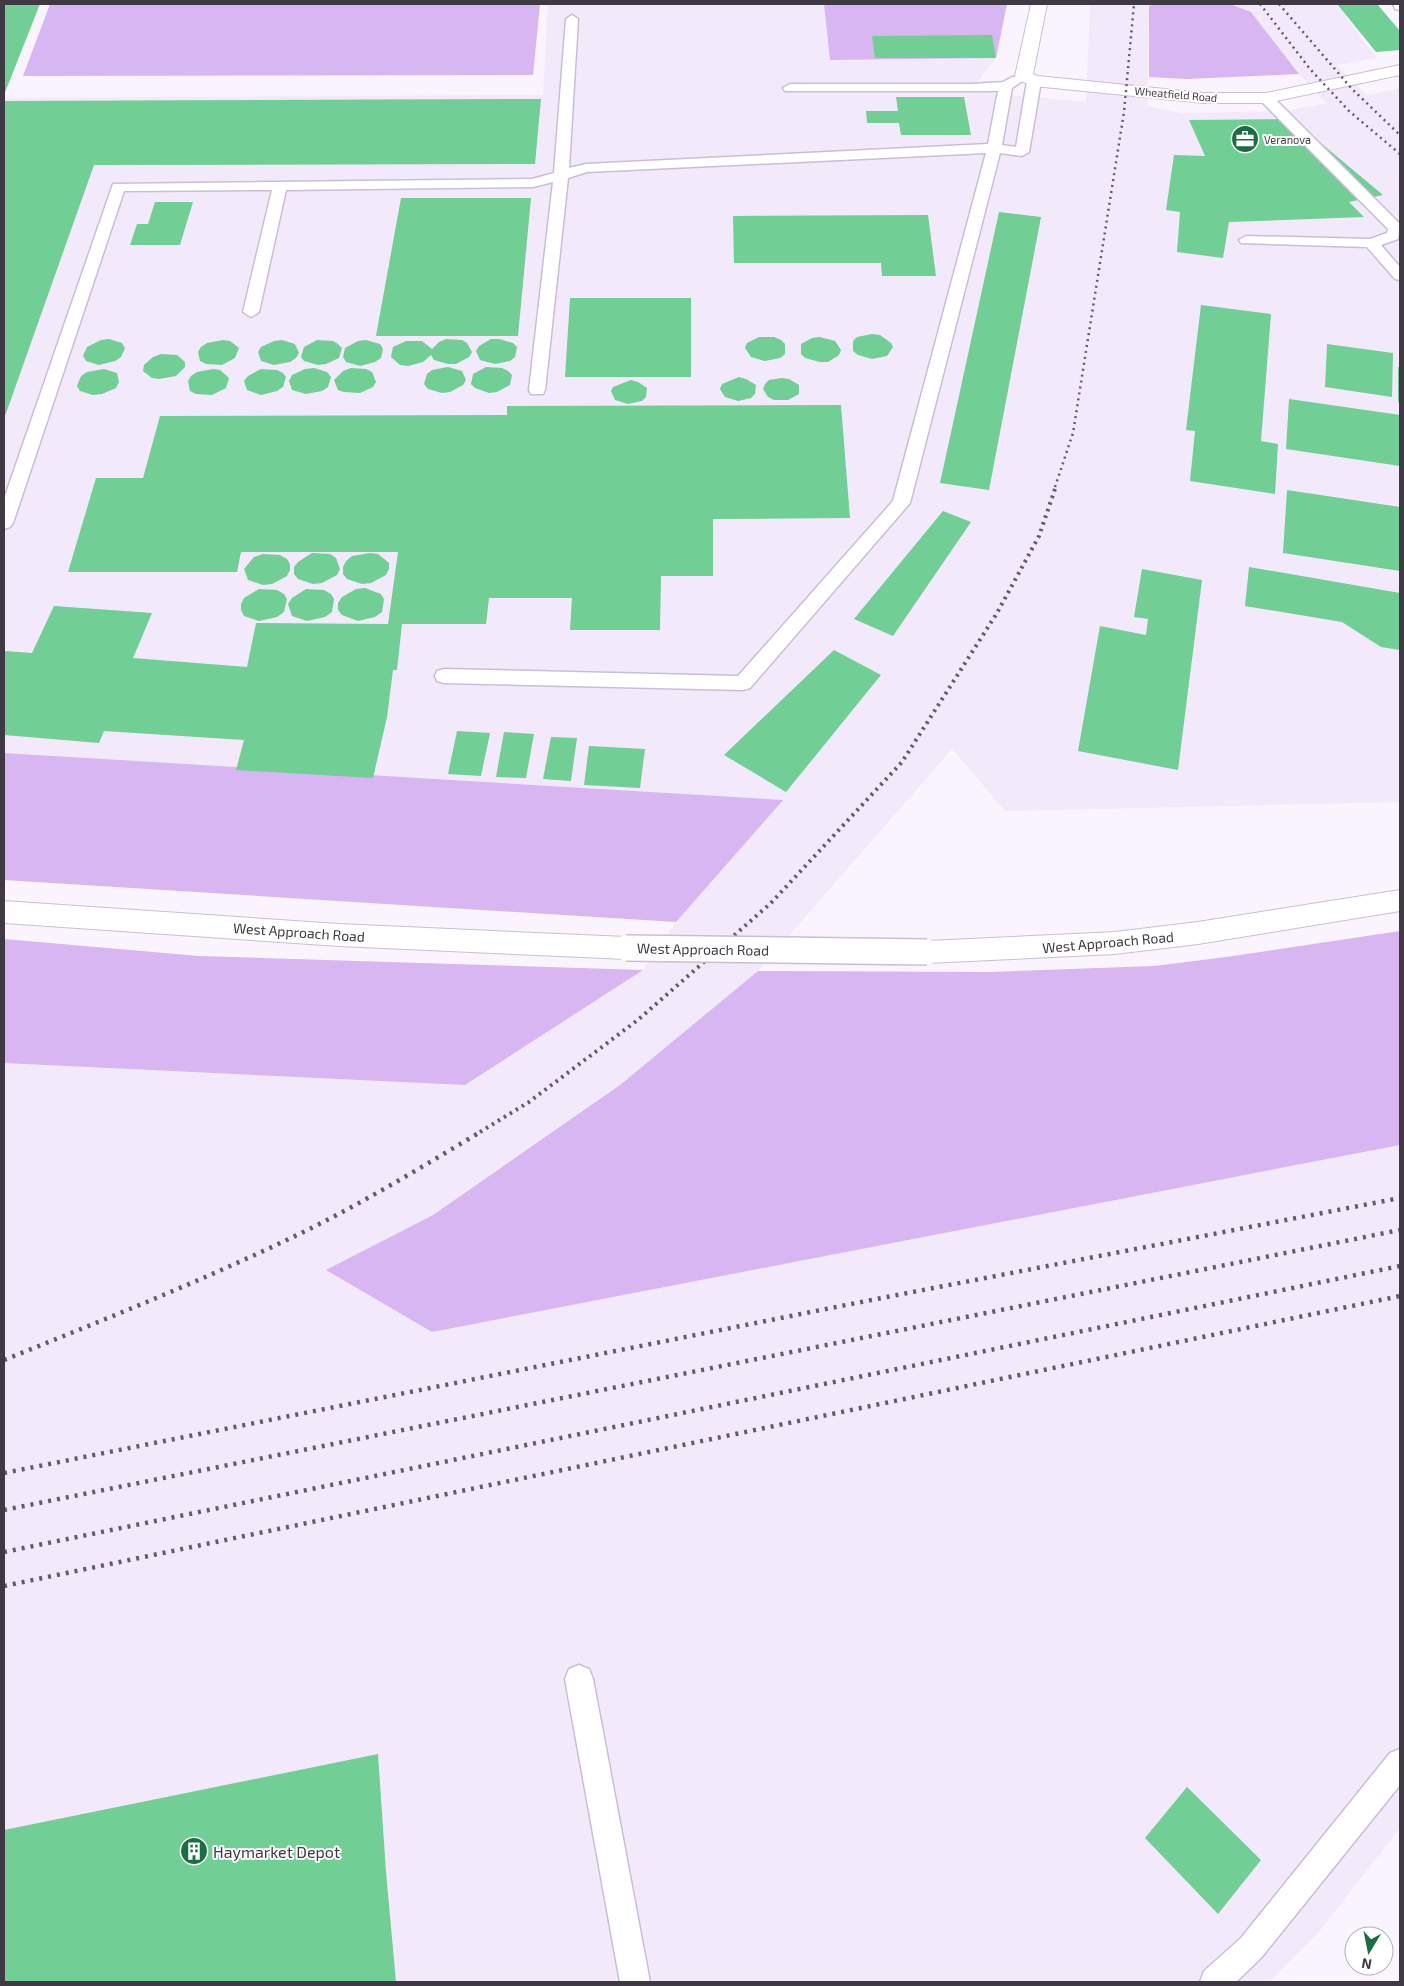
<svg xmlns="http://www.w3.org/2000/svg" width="1404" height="1986" font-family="'Exo 2',sans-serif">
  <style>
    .built { fill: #f2e9fb }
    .green { fill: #d7b6f2 }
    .building { fill: #71ce94 }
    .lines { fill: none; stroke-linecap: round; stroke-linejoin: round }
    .lane-casing { stroke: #cabed4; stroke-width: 3 }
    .street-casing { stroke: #cabed4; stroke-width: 2 }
    .secondary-casing { stroke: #cabed4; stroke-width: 2 }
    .lane { fill: #fff; fill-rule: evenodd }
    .street { fill: #fff; fill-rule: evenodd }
    .secondary { fill: #fff; fill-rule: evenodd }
    .rail-far2 { stroke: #615c65; stroke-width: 2.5; stroke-dasharray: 2 4; stroke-linecap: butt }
    .rail-far1 { stroke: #615c65; stroke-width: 4; stroke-dasharray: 2.5 4.5; stroke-linecap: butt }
    .rail { stroke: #615c65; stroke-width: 4.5; stroke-dasharray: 3 6; stroke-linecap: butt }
    .secondary-bridge-casing { stroke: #cabed4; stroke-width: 28; stroke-linecap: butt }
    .secondary-bridge { stroke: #fff; stroke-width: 25 }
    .labels { text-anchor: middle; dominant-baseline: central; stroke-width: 4; stroke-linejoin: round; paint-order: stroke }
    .far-street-label { font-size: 11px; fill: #3e3943; stroke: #fff }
    .far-poi-label { font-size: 11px; fill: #3e3943; stroke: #fff; text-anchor: start }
    .street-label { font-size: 14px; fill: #3e3943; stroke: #fff }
    .near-poi-label { font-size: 16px; fill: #3e3943; stroke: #fff; text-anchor: start }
  </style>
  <rect width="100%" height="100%" fill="#f9f4fd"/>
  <path class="built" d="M548,4H824L830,60L996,58L972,88L974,92L1086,102L1090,4H1154L1149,6L1147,106L1181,113L1287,111L1326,103L1299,74L1251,12L1230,4H1336L1377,58L1337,65L1366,95L1400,89V802L1005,811L952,749L758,971L620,1085L433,1215L327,1270L432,1332L1400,1145V1828L1318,1933L1269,1982H4V1063L465,1085L643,970L676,922L782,800L4,753V98L543,95Z"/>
  <g class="green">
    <path d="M50,4H540L533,75L23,76Z"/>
    <path d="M824,4H1007L996,58L830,60Z"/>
    <path d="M1154,4H1230L1251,12L1299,74L1187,79L1149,77V6Z"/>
    <path d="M4,753L783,800L676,922L4,880Z"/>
    <path d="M1400,931V1145L432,1332L326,1270L433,1215L620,1085L758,971L989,972L1154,966L1226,957Z"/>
    <path d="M4,939L199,956L643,970L465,1085L4,1063Z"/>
  </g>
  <g class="building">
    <path d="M4,4H40L4,95Z"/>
    <path d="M1337,4H1377L1400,31V50L1376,52Z"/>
    <path d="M992,35L996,58H875L872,36Z"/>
    <path d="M896,97H964L971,135H901L899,123H867L866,111H898Z"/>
    <path d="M541,99L535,164L94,165L4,419V101Z"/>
    <path d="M1292,119L1383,195L1349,202L1364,217L1229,222L1223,258L1177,252L1180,212L1166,210L1174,155L1205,156L1189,120Z"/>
    <path d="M401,198H531L518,336H376Z"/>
    <path d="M155,202H193L180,245H130L137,224H148Z"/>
    <path d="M999,212L1041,217L989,490L940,483Z"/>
    <path d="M928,215L936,276H882L881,263H734L733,216Z"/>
    <path d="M570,298H691V377H565Z"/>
    <path d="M1201,305L1271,314L1261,441L1278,444L1275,494L1190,481L1195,431L1186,430Z"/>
    <path d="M872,334L880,335L891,343L893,347L887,356L872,359L858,355L853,351V341L857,337Z"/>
    <path d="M759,337H774L781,340L785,344V354L780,358L765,361L751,357L745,348L747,343Z"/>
    <path d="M820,337L835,341L841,350L839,355L828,362H820L805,358L801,354V344L812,338Z"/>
    <path d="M109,339L122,343L125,348L121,357L115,361L99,365L86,361L83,356L87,347L101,340Z"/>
    <path d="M446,339L462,340L467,343L472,352L469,357L456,364H448L434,360L431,355L423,362L408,366L400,365L391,357L393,347L406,341H422L432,349L439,342Z"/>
    <path d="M491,339H499L513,343L517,347L515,357L510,361L495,364L480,360L476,351L479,346Z"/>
    <path d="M223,340L230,341L239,348L235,358L222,365L206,364L200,361L198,352L201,347L207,343Z"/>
    <path d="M282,340L295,344L299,353L296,358L290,362L274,365L261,361L258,352L261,347L274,341Z"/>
    <path d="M317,340L333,341L338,344L342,348L339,358L326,364L318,365L304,361L301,357L304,347Z"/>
    <path d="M366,340L380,344L383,349L381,358L375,362L360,366L346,362L343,357L345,348L358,341Z"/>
    <path d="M1327,344L1393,353L1392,397L1325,387Z"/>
    <path d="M161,354L177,355L185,362V367L176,376L159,379L152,378L143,371L144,365L153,357Z"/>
    <path d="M448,367L462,371L466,380L463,385L450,392L442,393L428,389L424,384L427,374L432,370Z"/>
    <path d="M486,367L502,368L508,371L512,375L510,385L497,392L489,393L475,388L471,384L473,374Z"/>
    <path d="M1398,367L1400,368V403L1398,402Z"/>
    <path d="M314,368L327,372L331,377L328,387L322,391L306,394L292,390L289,381L292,375L305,369Z"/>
    <path d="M351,368L366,369L372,372L376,382L373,387L360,393L344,392L338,390L334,380L343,371Z"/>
    <path d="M104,369L117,373L119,382L116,388L102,394L93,395L80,391L77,386L81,376L87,372Z"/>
    <path d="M213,369L220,370L229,378L226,388L212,395L196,394L190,391L188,381L191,376L197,372Z"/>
    <path d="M261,369L277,370L283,373L286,377L283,387L277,391L261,395L247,390L244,381L248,376Z"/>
    <path d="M739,377L746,379L756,385L755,394L751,398L738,401L725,397L720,389L722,384Z"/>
    <path d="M782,378L789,379L799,385V394L788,400H774L768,397L763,389L765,384L769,380Z"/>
    <path d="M631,380L638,382L647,388L646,397L642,401L628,404L615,400L611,391L613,387Z"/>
    <path d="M1289,399L1400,415V466L1286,449Z"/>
    <path d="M841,405L850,518L713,519V576H661L660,630H570L572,598H489L486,624H402L397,670H393L387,717L373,778L236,770L244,740L104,731L99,743L4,735V651L32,653L54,606L152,613L133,658L247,667L256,623L388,624L398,552H241L237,572H68L96,478H143L160,416L507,415V406Z"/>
    <path d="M1287,490L1400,507V571L1283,553Z"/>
    <path d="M943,511L971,522L893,636L854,619Z"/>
    <path d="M312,553L330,554L336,558L340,569L337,575L322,583L313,584L298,579L294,574V567L298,562Z"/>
    <path d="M370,553L378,554L389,563V569L386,575L371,583L362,584L347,579L343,574V567L346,561L352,556Z"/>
    <path d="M263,554L280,555L287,559L290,564V570L287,576L272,584L263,585L248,580L244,569L254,557Z"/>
    <path d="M1249,567L1400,593V650L1381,647L1342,622L1245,606Z"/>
    <path d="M1142,569L1202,580L1178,770L1078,751L1100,626L1146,635L1148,619L1134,617Z"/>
    <path d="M365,588L381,594L384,599L382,612L375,617L358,621L342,615L338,610V603L342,597L356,589Z"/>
    <path d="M259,589L277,590L284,594L287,599L284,612L277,617L259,621L244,616L241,610V604L244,598Z"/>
    <path d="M306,589L324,590L331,594L334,599L332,612L325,617L307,621L292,616L288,604L292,598Z"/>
    <path d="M834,650L881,675L786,792L724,755Z"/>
    <path d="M457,731L490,733L481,776L448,774Z"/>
    <path d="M504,732L534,734L526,778L496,777Z"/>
    <path d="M551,737L577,738L571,781L543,779Z"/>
    <path d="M589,746L645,749L640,788L584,785Z"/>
    <path d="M378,1754L386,1872L396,1982H4V1830Z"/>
    <path d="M1187,1787L1261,1860L1218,1914L1145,1838Z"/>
  </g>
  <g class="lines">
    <g class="lane-casing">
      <g id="lane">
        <path d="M1393,4H1400V10L1395,9Z"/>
        <path d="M572,15L578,19L569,168L586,164L988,144L998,91H785L783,88L790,84H972L1003,82L1012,77H1022L1024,80L1012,88L1002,145L1016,147L1027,81L1034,77L1041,81L1029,152L1022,156L1000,153L910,503L750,688L743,690L444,683L437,681L435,676L437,671L444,669L738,676L893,501L986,153L587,172L568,178L545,390L543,394H531L529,390L553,182L533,187L286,190L259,312L251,317L243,312L272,190L124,191L13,523L10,527L4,529V499L113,184L532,179L554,173L566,19Z"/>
        <path d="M1266,94L1271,95L1400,224L1398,239L1381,245L1400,267V280L1395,279L1367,247L1241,243L1239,240L1246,236L1370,239L1387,233L1388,229L1261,101L1259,98Z"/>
        <path d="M579,1665L589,1669L593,1679L650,1982H620L565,1679L569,1669Z"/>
        <path d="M1400,1749V1785L1261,1958L1236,1982H1200L1204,1971L1241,1938L1390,1753Z"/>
      </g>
    </g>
    <g class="street-casing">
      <path id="street" d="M1031,4H1047L1033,74L1038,76L1204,93H1266L1400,65V75L1266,103H1204L1034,86L1018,80L1015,76Z"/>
    </g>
    <g class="secondary-casing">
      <g id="secondary">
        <path d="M1400,890V911L1198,944L1115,954L927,963L917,960L913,952L917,944L927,941L1115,932L1198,922Z"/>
        <path d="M4,901L339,924L626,937L636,940L640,948L636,956L626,959L339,946L4,923Z"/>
      </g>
    </g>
    <use href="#lane" class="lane"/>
    <use href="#street" class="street"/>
    <use href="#secondary" class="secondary"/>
    <g class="rail-far2">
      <path d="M1260,4L1310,69L1349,111L1400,154"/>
      <path d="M1279,4L1352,89L1400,135"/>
      <path d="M1055,487L1073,433L1124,112L1134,4"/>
    </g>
    <path class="rail-far1" d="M480,1132L529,1102L639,1019L771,903L902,762L997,613L1039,536L1056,486"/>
    <g class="rail">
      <path d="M4,1360C101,1321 199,1282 293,1237C358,1206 420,1168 482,1131"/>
      <path d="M4,1473L861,1302L1400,1198"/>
      <path d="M4,1510L1400,1230"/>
      <path d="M4,1552L1400,1266"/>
      <path d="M4,1586L1400,1296"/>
    </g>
    <g class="secondary-bridge-casing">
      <path id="secondary-bridge" d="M626,948L927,952"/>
    </g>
    <use href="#secondary-bridge" class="secondary-bridge"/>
  </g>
  <defs>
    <g id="office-disc" transform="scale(1.4375)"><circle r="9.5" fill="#196f41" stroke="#fff"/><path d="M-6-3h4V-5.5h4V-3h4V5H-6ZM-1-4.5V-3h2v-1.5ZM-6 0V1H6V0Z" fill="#fff"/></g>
    <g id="building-disc" transform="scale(1.4375)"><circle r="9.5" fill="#196f41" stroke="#fff"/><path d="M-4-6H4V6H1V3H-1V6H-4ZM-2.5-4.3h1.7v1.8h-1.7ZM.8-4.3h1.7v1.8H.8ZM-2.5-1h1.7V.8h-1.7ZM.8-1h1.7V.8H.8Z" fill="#fff"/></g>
  </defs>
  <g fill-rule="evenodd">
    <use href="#office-disc" x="1245" y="139"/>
    <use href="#building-disc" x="194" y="1851"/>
  </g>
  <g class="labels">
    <g class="far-street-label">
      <text transform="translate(1176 94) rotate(5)">Wheatfield Road</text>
    </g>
    <g class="far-poi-label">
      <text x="1264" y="139">Veranova</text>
    </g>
    <g class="street-label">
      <text transform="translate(299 932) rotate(4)">West Approach Road</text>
      <text transform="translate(1108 942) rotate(-5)">West Approach Road</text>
      <text transform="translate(703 949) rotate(1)">West Approach Road</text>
    </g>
    <g class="near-poi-label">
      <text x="213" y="1851">Haymarket Depot</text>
    </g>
  </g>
  <rect width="1404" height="1986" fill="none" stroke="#3e3943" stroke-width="10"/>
  <g transform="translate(1369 1951) rotate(190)"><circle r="24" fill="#ffffff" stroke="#b2b0b4"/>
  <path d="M0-4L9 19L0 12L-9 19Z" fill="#196f41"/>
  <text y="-8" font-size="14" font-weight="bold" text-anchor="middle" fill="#3e3943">N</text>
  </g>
</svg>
